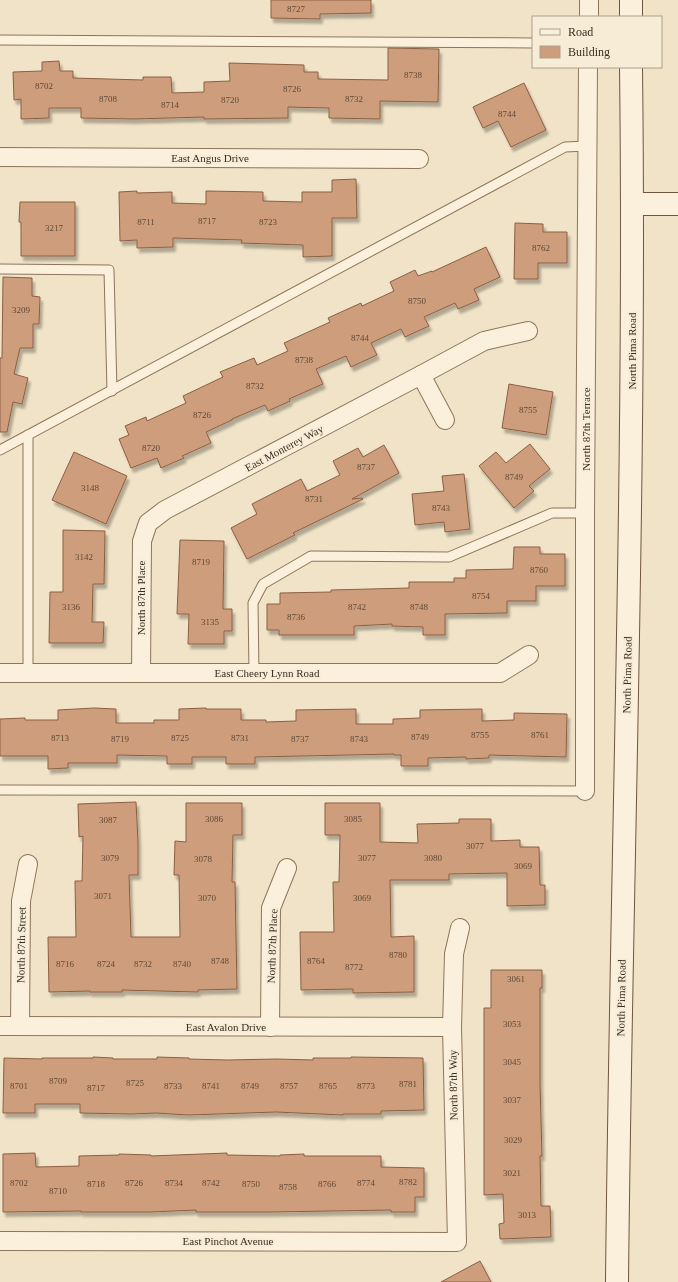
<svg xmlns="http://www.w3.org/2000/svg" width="678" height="1282" font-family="Georgia,serif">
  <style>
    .building { fill: #ce9e7c; stroke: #8c5e41; filter: url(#shadow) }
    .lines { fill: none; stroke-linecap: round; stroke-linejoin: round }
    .lane-casing { stroke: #8c755c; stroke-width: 11 }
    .street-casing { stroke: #8c755c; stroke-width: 20 }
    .secondary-casing { stroke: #6e563f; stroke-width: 24 }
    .lane { stroke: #faf0db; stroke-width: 9 }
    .street { stroke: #faf0db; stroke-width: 18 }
    .secondary { stroke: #faf0db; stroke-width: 22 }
    .labels { text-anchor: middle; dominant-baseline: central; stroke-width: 4; stroke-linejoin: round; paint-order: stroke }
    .number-label { font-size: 9px; fill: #604937 }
    .street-label { font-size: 11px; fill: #3c2d20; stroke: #f7edd7 }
  </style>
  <defs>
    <filter id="shadow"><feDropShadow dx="2.5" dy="4.5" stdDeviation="1" flood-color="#0004"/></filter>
  </defs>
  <rect width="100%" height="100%" fill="#f0e3c7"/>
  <g class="building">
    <path d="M271,0H371V13L320,14V19L271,18Z"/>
    <path d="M388,48L439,49L438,102L380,101V119L329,118V108L288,107V118L204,119V117L134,119L81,118V108H49V118L21,119V99L14,100L13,72L42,71V62L59,61L60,71H73V78L143,80V77H171L172,93L204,92V82L230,81L229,63L304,65V72H318V79L388,80Z"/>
    <path d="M524,83L546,130L511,147L498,121L483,128L473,107Z"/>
    <path d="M356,179L357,218H332V256L303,257V245L241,243L242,240L173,238V247L137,248V240L120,241L119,192L137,191V193L172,192V203L206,204V191L263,192V201L302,202V192H332V180Z"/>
    <path d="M20,202H75V256H21V222H19Z"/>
    <path d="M515,223L543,224V232H567V263H538V279H514Z"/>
    <path d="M486,247L500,277L474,289L479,300L458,309L455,303L424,317L429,326L405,337L401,329L371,343L377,355L351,367L346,356L316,369L323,384L289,399L290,401L268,411L265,405L232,419V420L206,432L211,443L182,456L184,458L161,468L157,458L131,468L119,439L129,435L125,426L146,417L147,421L186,403L183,396L223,377L220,372L254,358L257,365L288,351L284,343L330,322L328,318L361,303L362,306L394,291L390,282L415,270L418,276L432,271V272Z"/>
    <path d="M3,277L32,278V296L40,297L39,324H33V348H20L14,374L28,378L22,404L13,402L7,432H0V358H2Z"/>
    <path d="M509,384L553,392L546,435L502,428Z"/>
    <path d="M530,444L550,469L529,486L534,491L514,508L479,466L496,452L506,463Z"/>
    <path d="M384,445L399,473L352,499L362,498L363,499L293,533L295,535L247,559L231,528L257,514L252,504L301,479L307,491L340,475L333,461L358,448L363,457Z"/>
    <path d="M74,452L127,476L106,524L52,500Z"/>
    <path d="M464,474L470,529L445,532L444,522L415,525L412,494L444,491L442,476Z"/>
    <path d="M63,530L105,531L104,584H93L92,622H104L103,643H49L50,592H63Z"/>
    <path d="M180,540L224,541L223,609H232V631H224V644H188L189,614H177Z"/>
    <path d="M514,547H540V554H565V586H536V601H507V613L445,614V635H423V627L392,626V624L354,626V635H279V630H267V604H280V593L331,592V590L409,588V582H454V578H466V570L513,569Z"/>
    <path d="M94,708L116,709V723H154V720H179V709L206,708V709H241V720H266V722L296,721V710L356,709V724H393V719L420,718V710L482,709V721L514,720V713L567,714L566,757L489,755V758L466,759V757L428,758V766H401V755H394V754L255,757V764H226V757H192V764H167V756L117,755V763H68V768L48,769V756H0V719L25,718V720H58V710Z"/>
    <path d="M136,802L138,842V875H129L131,937H180L179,875H174L175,841L186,842V803H242V835H233L232,882H235L237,989L198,990V992L122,990V992H90V991L49,992L48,937H76L75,881H82L83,836L79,837L78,804Z"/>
    <path d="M325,803H380V842L418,843L417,824L459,823V819H491V841L520,840V847H539L540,885H545V905L507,906V873L449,874V880H390L391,937L414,936V992L353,993V989L301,990L300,932H334L333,882H339L340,835H325Z"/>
    <path d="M491,970H542V988H540V1084L542,1156H540L541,1206H550L551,1237L500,1239L499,1224L504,1223L503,1194L484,1195V1008H491Z"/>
    <path d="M93,1057L113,1058V1059H157V1057L189,1058V1059L227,1060L277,1059L313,1060V1058H351V1057L423,1058L424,1110L381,1111V1114H343V1115L276,1112L188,1115L156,1113L131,1114L80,1113V1104H35V1113H3L4,1058L42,1059V1058H93Z"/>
    <path d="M35,1153L36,1167L79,1166V1156L119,1155V1154L151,1155V1156L227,1153V1155L280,1156V1155L304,1154V1156H381V1167L424,1168V1197H415V1212H391V1210L270,1212H196V1210L150,1212H81V1211L3,1212V1154Z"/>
    <path d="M480,1261L491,1282H441Z"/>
  </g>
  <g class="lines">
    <g class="lane-casing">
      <g id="lane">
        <path d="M0,40L533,43"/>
        <path d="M0,269L109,270L112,391"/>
        <path d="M28,435V673"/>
        <path d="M0,450L565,147L588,146"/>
        <path d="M254,673L253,603L263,584L311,556L449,557L552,513H585"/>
        <path d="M0,790L585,791"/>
      </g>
    </g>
    <g class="street-casing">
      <g id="street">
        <path d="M589,17V0"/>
        <path d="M0,157L419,159"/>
        <path d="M421,375L445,420"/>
        <path d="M0,673H500L529,655"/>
        <path d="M141,673L142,541L148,523L165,510L421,375L484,341L528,331"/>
        <path d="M585,791V513L588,67"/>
        <path d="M0,1026L452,1027"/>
        <path d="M20,1026L21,901L28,864"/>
        <path d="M270,1027L271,908L287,868"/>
        <path d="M0,1241L457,1242L452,1027L454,954L460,928"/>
      </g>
    </g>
    <g class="secondary-casing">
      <g id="secondary">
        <path d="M631,17V0"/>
        <path d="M632,204H678"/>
        <path d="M617,1282C621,877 636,472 631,67"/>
      </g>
    </g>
    <use href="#lane" class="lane"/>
    <use href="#street" class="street"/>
    <use href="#secondary" class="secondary"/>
  </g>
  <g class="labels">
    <g class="number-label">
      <text x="296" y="9">8727</text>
      <text x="413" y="75">8738</text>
      <text x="44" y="86">8702</text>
      <text x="292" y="89">8726</text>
      <text x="108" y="99">8708</text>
      <text x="354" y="99">8732</text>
      <text x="230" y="100">8720</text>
      <text x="170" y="105">8714</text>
      <text x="507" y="114">8744</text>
      <text x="207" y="221">8717</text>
      <text x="146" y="222">8711</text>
      <text x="268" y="222">8723</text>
      <text x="54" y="228">3217</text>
      <text x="541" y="248">8762</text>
      <text x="417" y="301">8750</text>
      <text x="21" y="310">3209</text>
      <text x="360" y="338">8744</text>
      <text x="304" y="360">8738</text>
      <text x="255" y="386">8732</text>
      <text x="528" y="410">8755</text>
      <text x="202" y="415">8726</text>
      <text x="151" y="448">8720</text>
      <text x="366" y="467">8737</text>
      <text x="514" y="477">8749</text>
      <text x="90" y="488">3148</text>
      <text x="314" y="499">8731</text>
      <text x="441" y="508">8743</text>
      <text x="84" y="557">3142</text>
      <text x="201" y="562">8719</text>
      <text x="539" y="570">8760</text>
      <text x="481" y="596">8754</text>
      <text x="71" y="607">3136</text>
      <text x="357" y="607">8742</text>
      <text x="419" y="607">8748</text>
      <text x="296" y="617">8736</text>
      <text x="210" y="622">3135</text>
      <text x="480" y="735">8755</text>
      <text x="540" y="735">8761</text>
      <text x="420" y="737">8749</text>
      <text x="60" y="738">8713</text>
      <text x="180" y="738">8725</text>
      <text x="240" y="738">8731</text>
      <text x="120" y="739">8719</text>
      <text x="300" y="739">8737</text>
      <text x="359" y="739">8743</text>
      <text x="214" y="819">3086</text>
      <text x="353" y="819">3085</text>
      <text x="108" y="820">3087</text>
      <text x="475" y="846">3077</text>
      <text x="110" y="858">3079</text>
      <text x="367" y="858">3077</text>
      <text x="433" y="858">3080</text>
      <text x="203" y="859">3078</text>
      <text x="523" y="866">3069</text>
      <text x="103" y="896">3071</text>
      <text x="207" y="898">3070</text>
      <text x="362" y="898">3069</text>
      <text x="398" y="955">8780</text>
      <text x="220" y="961">8748</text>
      <text x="316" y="961">8764</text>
      <text x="65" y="964">8716</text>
      <text x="106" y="964">8724</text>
      <text x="143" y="964">8732</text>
      <text x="182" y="964">8740</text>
      <text x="354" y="967">8772</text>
      <text x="516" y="979">3061</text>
      <text x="512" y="1024">3053</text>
      <text x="512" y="1062">3045</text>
      <text x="58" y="1081">8709</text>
      <text x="135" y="1083">8725</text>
      <text x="408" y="1084">8781</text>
      <text x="19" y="1086">8701</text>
      <text x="173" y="1086">8733</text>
      <text x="211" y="1086">8741</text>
      <text x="250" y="1086">8749</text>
      <text x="289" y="1086">8757</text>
      <text x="328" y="1086">8765</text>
      <text x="366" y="1086">8773</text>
      <text x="96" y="1088">8717</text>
      <text x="512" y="1100">3037</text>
      <text x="513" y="1140">3029</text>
      <text x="512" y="1173">3021</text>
      <text x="408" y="1182">8782</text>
      <text x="19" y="1183">8702</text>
      <text x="134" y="1183">8726</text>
      <text x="174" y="1183">8734</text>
      <text x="211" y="1183">8742</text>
      <text x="366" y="1183">8774</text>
      <text x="96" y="1184">8718</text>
      <text x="251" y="1184">8750</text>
      <text x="327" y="1184">8766</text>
      <text x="288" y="1187">8758</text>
      <text x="58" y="1191">8710</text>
      <text x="527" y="1215">3013</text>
    </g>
    <g class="street-label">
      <text x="210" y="158">East Angus Drive</text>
      <text transform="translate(632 351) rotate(-90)">North Pima Road</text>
      <text transform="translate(586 429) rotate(-90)">North 87th Terrace</text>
      <text transform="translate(284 448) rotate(-28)">East Monterey Way</text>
      <text transform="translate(141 598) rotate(-90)">North 87th Place</text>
      <text x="267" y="673">East Cheery Lynn Road</text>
      <text transform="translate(627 675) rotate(-89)">North Pima Road</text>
      <text transform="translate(21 945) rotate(-89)">North 87th Street</text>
      <text transform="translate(272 946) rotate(-88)">North 87th Place</text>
      <text transform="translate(621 998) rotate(-89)">North Pima Road</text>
      <text x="226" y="1027">East Avalon Drive</text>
      <text transform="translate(453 1085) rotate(-91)">North 87th Way</text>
      <text x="228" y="1241">East Pinchot Avenue</text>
    </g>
  </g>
  <rect x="532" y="16" width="130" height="52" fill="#f7edd7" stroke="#aca08e"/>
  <rect x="540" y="29" width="20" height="6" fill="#faf0db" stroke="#aca08e"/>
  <text x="568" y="36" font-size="12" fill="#3c2d20">Road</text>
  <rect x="540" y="46" width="20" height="12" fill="#ce9e7c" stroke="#aca08e"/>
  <text x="568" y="56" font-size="12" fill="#3c2d20">Building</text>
</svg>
